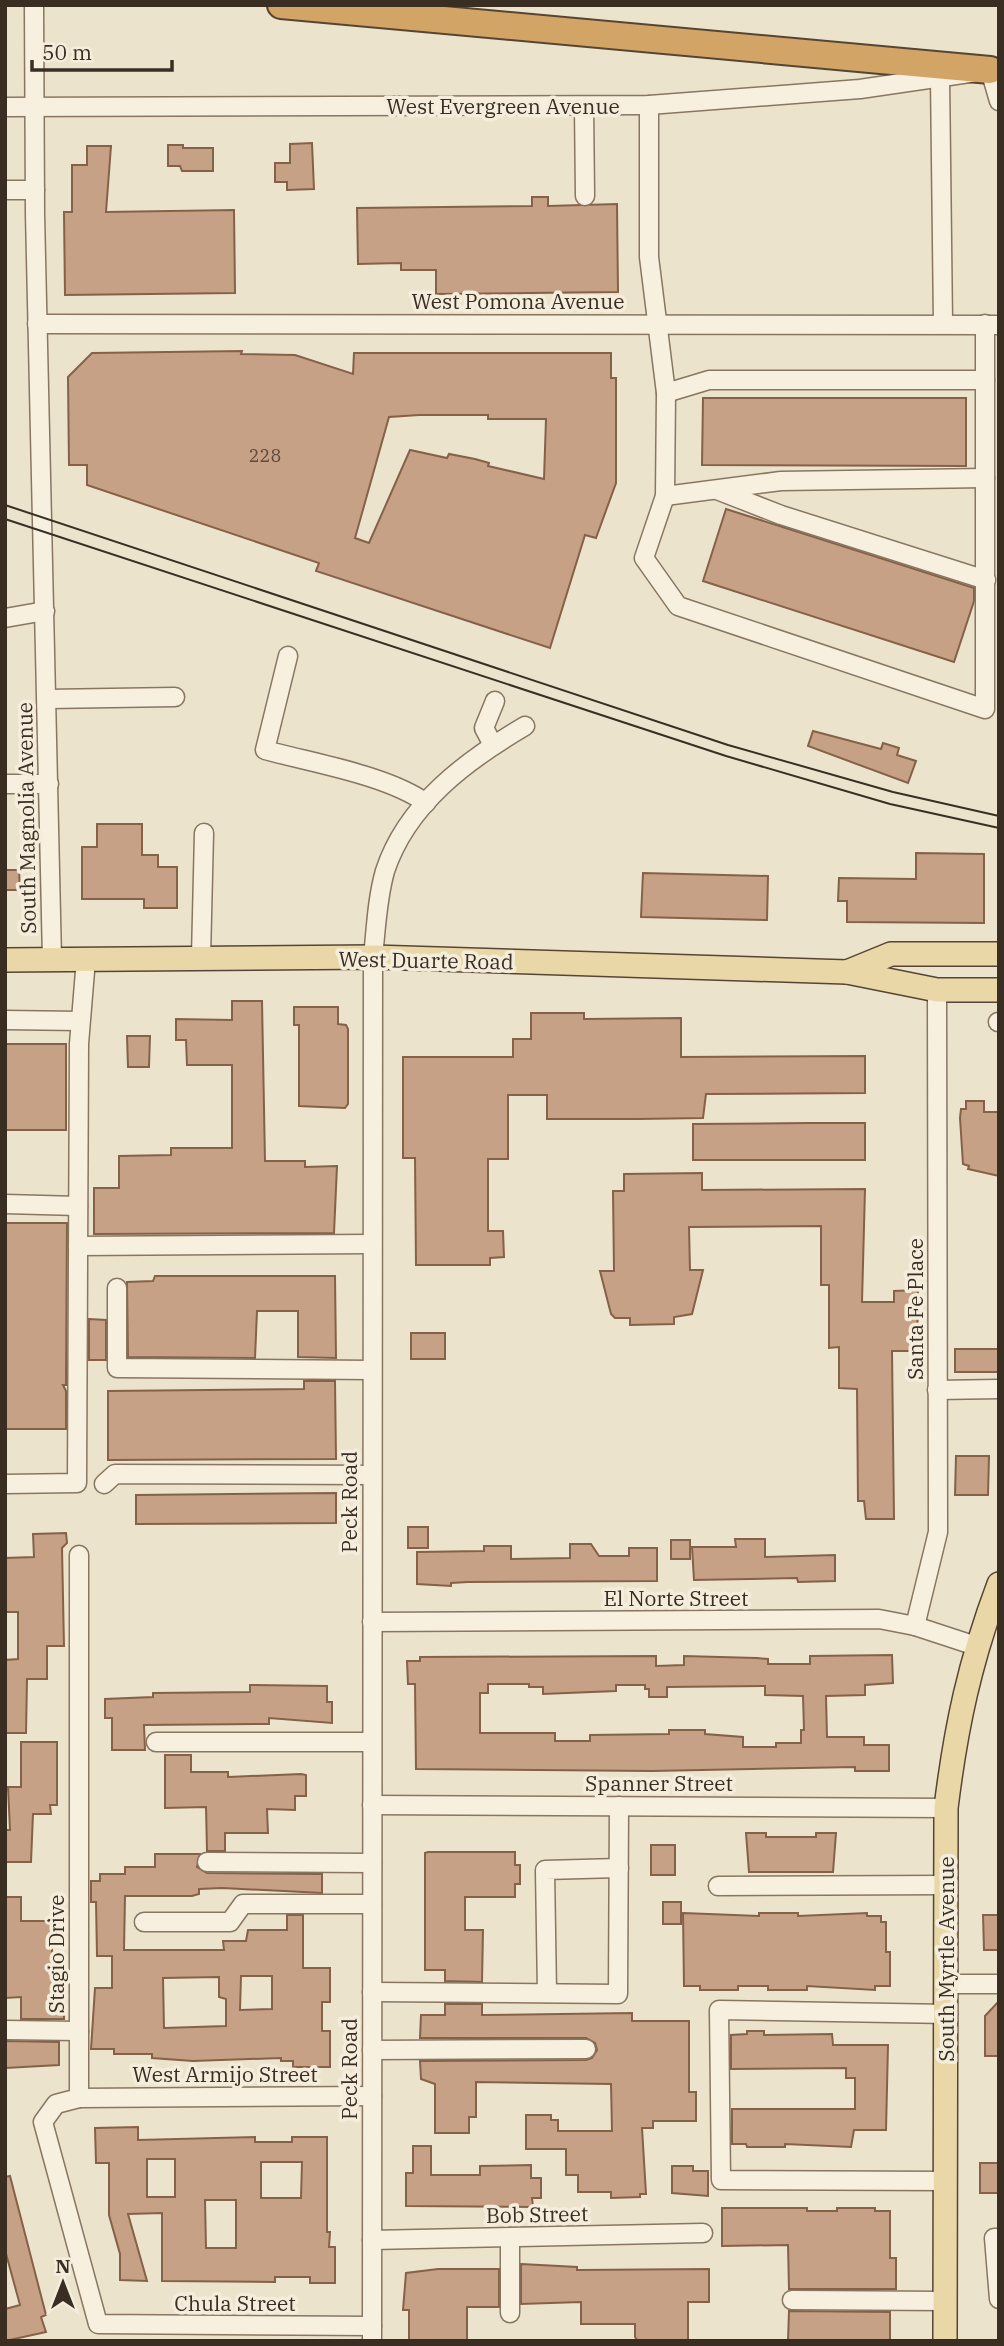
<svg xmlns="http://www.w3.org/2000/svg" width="1004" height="2346" font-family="'IBM Plex Serif',serif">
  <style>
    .building { fill: #c6a185; stroke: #856148; stroke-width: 2; fill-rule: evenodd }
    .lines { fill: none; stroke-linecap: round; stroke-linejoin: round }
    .minor-casing { stroke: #887661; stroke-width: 21 }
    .major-casing { stroke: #564534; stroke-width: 26 }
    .highway-casing { stroke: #564534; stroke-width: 30 }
    .minor { stroke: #f7f0de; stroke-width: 18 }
    .major { stroke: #ead7a8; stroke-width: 23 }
    .highway { stroke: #d2a465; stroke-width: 26 }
    .tram { stroke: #3a2e23; stroke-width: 2 }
    .labels { text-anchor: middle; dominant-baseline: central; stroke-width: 7; stroke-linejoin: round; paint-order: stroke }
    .number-label { font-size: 18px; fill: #5d4b3c }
    .street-label { font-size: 21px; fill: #3a2e23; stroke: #f4eddb }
  </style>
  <rect width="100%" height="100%" fill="#ece3cc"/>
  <g class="building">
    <path d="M312,143L314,189L287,190V182H275V163H290V144Z"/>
    <path d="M168,145H183V148H213V171H182L180,166H168Z"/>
    <path d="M87,146H111L106,212L234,210L235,293L65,295L64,212H72V165H87Z"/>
    <path d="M532,197H548V206L617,204L618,292L436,294V270H401V263L358,264L357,208L532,206Z"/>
    <path d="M242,351L241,354L295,355L353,374L354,353H611V378H616V483L596,538L585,535L550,648L316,571L319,563L87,485V465H69L68,377L92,353ZM419,415H488V419H546L544,479L488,466L489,463L475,459L449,454L447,458L410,450L369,543L355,538L389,417Z"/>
    <path d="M703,398H966V466L702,465Z"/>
    <path d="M726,509L974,588V601L954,662L703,581Z"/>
    <path d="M813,731L881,749L883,743L899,748L897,755L916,761L908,783L808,746Z"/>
    <path d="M97,824H142V855H158V867H177V908H144V899H82V847H97Z"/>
    <path d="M916,853L984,854V923L847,922V901H838L839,878L916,879Z"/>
    <path d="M5,870H19L20,890H5Z"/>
    <path d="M643,873L768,876L767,920L641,917Z"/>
    <path d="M232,1001H262L265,1161H305V1167L337,1166L334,1233L94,1234V1188H119V1156L171,1155V1148H232V1065H187L186,1040H176V1019L232,1020Z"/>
    <path d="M294,1007H338V1024L346,1025L348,1029V1104L345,1108L299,1106V1025H294Z"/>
    <path d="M531,1013H584V1019L681,1018V1057L865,1056V1093L706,1094L703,1118L638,1119H547V1095H508V1159H488V1231H503L504,1257L490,1258V1265H416L415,1158H403V1057H513V1039H531Z"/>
    <path d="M127,1036H150L149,1067H128Z"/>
    <rect x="5" y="1044" width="61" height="86"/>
    <path d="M966,1101H984V1112H999V1176L968,1169L969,1166L963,1164L960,1118L961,1109H966Z"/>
    <path d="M809,1123H865V1160H693V1124Z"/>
    <path d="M702,1173V1190L865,1189L862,1302H894V1291L918,1290L917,1351H892L894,1519H866L864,1501H858L857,1389L839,1388V1347L829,1348V1285H821V1226L689,1227L690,1270H703L692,1314L674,1317V1324L630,1325V1318H615L611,1314L600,1271H614L613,1191H624V1174Z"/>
    <path d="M5,1223H67L66,1385H63L66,1391V1429H5Z"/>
    <path d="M155,1276H335L336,1358L298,1357V1311H257L255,1358L128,1357L127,1282L153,1281Z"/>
    <path d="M89,1319L106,1320V1360H89Z"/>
    <rect x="411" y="1333" width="34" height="26"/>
    <rect x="955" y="1349" width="44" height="23"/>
    <path d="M304,1381H335L336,1459L108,1460V1391L304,1389Z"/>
    <path d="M956,1456H989L988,1495H955Z"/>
    <path d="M336,1493V1523L136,1524V1495Z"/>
    <rect x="408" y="1527" width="20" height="21"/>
    <path d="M66,1533L67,1543L62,1548L64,1646H47V1679H27L26,1733H5V1660L18,1659V1612H5V1558L34,1557L33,1534Z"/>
    <path d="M735,1539H765V1557L835,1555V1581L798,1582L797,1578L694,1580L692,1547H736Z"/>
    <rect x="671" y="1540" width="19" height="19"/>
    <path d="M570,1544H591L599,1556H629V1548H657V1581L468,1582L451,1583V1586L417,1584V1552L484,1551V1546H511V1559L570,1558Z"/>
    <path d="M892,1655L893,1683L865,1685V1695L826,1696L827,1737H864V1745H889V1771H855V1767L652,1771L416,1769L415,1684H408L407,1661H420V1657L656,1656V1666L684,1665V1656L757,1658L768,1659V1664H810V1656ZM488,1684H529V1687H543V1694L616,1691V1685H645V1689H649V1697H667V1687L765,1686V1695L803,1696L804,1730H801V1743H776V1747H743V1737L705,1734V1730H669V1734L590,1735V1741H555V1733H480V1693H488Z"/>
    <path d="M250,1685L327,1686V1702H332V1723L269,1718V1724L144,1725L145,1750H112V1718H105V1699L153,1697V1693L250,1692Z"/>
    <path d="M21,1742H57V1805H50L51,1814H33L31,1862H5V1830H10L8,1787H21Z"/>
    <path d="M165,1755H191V1772H228V1777L301,1774L306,1775V1796H295V1810L267,1809L268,1833H225V1851H207L206,1807L165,1808Z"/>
    <path d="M746,1833H766V1837H816V1833H836L833,1872H749Z"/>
    <rect x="651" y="1845" width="24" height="30"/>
    <path d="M428,1852H515V1865H520V1884H515V1897H465V1930H483L482,1982L445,1981V1970H425V1853Z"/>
    <path d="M155,1854H200L197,1867L207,1873L322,1874V1893L222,1888L199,1889V1894L192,1896H125L124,1950H224L223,1941H246L248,1930H287V1915H303V1968H330V2002H322V2031H330V2067H293V2061H281V2058L193,2061L152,2058V2054H114V2049H91L95,1988H112V1956H97L96,1902H91V1881H100V1874H125V1867H155ZM241,1976H272V2009L240,2010ZM219,1977V1997L226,1999V2026L164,2028L163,1978Z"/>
    <path d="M5,1897H21V1921H52V1960H64V2019H21V1997L5,1998Z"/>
    <rect x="663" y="1902" width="18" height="22"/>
    <path d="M683,1913L759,1916V1913H798V1916L867,1913V1916H881V1922H886V1952H890V1986H875V1990L807,1986V1990H768V1986H738V1990H700V1986H684Z"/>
    <path d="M983,1915H999V1950H984Z"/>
    <path d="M999,2001V2056H985V2016Z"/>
    <path d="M445,2004H482V2015L632,2013V2021H689V2092H696V2121H653V2128H642L646,2194H640V2197L611,2198V2192H578V2175H566V2149H526V2115H551V2120H558V2131H612L611,2084L476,2082V2117H469V2133H435V2084L421,2079L420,2061L586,2060L592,2058L597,2050L595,2043L586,2038H420L421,2015H445Z"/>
    <path d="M747,2031H764V2035L832,2034L833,2045H888L886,2130H854L851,2147L785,2144V2147H747L746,2144H732V2109H855V2078H846V2068L731,2069V2035L747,2034Z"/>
    <path d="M5,2041L59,2042V2065L6,2068Z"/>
    <path d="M138,2127V2140L255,2137V2142H292V2137H327V2232H330L329,2247H335V2283H310V2277H275V2282L162,2281V2213L128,2214L147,2281L120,2280V2254L109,2215V2163H96L95,2128ZM147,2159H175V2197H147ZM261,2162H302L301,2198H261ZM205,2200H236V2248H206Z"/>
    <path d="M413,2146H431V2175H480V2166L531,2165V2178H541V2198H532L533,2207L406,2206V2173H413Z"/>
    <rect x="980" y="2163" width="19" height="30"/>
    <path d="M672,2166H693V2171H708V2196L672,2193Z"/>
    <path d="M10,2176L46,2315L41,2317L46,2332L5,2341V2309L20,2305L5,2250V2177Z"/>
    <path d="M722,2208H807V2211H837V2208H875V2211H890V2258H896V2289H789L788,2245L722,2246Z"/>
    <path d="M521,2264L577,2267V2270L709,2269V2302H688V2341H638L635,2337V2324H581V2302L521,2304Z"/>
    <path d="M438,2269H499V2307H467V2341H409V2310H403L406,2273Z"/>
    <path d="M789,2311L890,2312V2341H788Z"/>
  </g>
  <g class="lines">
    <g class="minor-casing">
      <g id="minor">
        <path d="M34,5L35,214L52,959"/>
        <path d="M940,77L943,324"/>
        <path d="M649,105V257L666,393L665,496L644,558L678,606L985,709V324"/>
        <path d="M584,106L585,196"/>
        <path d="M5,107L649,105L860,89L990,70L999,101"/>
        <path d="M5,190H35"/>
        <path d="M37,324L999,325"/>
        <path d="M666,393L709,380H985"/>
        <path d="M717,490L781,515L986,580"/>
        <path d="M665,496L781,481L985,478"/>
        <path d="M5,618L45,611"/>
        <path d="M288,656L265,750C312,763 387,775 426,803"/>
        <path d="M47,699L175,697"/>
        <path d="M493,745L484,728L495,701"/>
        <path d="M5,784H49"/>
        <path d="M201,957L204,833"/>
        <path d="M5,1020L80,1021"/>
        <path d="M998,1022H999"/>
        <path d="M5,1204L78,1206"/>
        <path d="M78,1246L372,1244"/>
        <path d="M117,1288V1368L372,1370"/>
        <path d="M937,1390L999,1389"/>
        <path d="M5,1484L77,1483L79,1044L86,959"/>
        <path d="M104,1484L115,1474L372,1475"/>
        <path d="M79,1555V2098L56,2104L43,2122L98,2324L372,2326"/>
        <path d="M372,1622L879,1619L915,1626L976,1646"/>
        <path d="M915,1626L938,1532L937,990"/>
        <path d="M156,1742H372"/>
        <path d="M372,1805L946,1808"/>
        <path d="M207,1862L372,1863"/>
        <path d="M718,1886L946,1885"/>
        <path d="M144,1922H230L243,1904H372"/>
        <path d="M948,1984H999"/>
        <path d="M372,1992L618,1994L619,1806"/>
        <path d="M547,1993L545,1870L619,1868"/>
        <path d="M5,2030L79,2031"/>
        <path d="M372,2050L586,2049"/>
        <path d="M79,2098L372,2096"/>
        <path d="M946,2181L721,2180L719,2010L948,2014"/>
        <path d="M999,2238H994L999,2299"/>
        <path d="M372,2240L703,2233"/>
        <path d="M792,2300L945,2301"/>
        <path d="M510,2313V2237"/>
        <path d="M372,2341L373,957C376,929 377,899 385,871C407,804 467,760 525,726"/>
      </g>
    </g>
    <g class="major-casing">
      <g id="major">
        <path d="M5,960L373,957L847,972L937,990H999"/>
        <path d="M847,972L891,954H999"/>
        <path d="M945,2341L946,1808C956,1726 970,1661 999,1584"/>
      </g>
    </g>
    <g class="highway-casing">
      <path id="highway" d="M281,5L990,70"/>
    </g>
    <use href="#minor" class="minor"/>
    <use href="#major" class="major"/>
    <use href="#highway" class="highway"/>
    <g class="tram">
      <path d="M5,505L728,745L893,792L999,816"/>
      <path d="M5,519L726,756L890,804L999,828"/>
    </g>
  </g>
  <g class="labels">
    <g class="number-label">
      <text x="265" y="455">228</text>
    </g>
    <g class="street-label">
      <text x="503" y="106">West Evergreen Avenue</text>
      <text x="518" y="301">West Pomona Avenue</text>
      <text transform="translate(26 818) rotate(-91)">South Magnolia Avenue</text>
      <text transform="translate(426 960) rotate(1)">West Duarte Road</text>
      <text transform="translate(915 1309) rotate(-90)">Santa Fe Place</text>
      <text transform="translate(349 1502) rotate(-90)">Peck Road</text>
      <text x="676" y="1598">El Norte Street</text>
      <text x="659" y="1783">Spanner Street</text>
      <text transform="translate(56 1954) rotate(-90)">Stagio Drive</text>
      <text transform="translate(946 1959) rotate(-90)">South Myrtle Avenue</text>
      <text transform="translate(349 2069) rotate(-90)">Peck Road</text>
      <text x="225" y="2074">West Armijo Street</text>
      <text transform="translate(537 2214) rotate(-1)">Bob Street</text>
      <text x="235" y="2303">Chula Street</text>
    </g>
  </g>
  <rect width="1004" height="2346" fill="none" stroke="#3a2e23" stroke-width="14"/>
  <g transform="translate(63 2283)" stroke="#f4eddb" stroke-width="5" paint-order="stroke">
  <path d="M0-5L12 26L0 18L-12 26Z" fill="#3a2e23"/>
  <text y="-10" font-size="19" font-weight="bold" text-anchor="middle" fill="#3a2e23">N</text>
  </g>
  <path d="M32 60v10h140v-10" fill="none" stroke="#3a2e23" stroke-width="3.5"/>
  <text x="42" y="60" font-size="21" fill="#3a2e23" stroke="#f4eddb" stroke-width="5" paint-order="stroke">50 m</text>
</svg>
